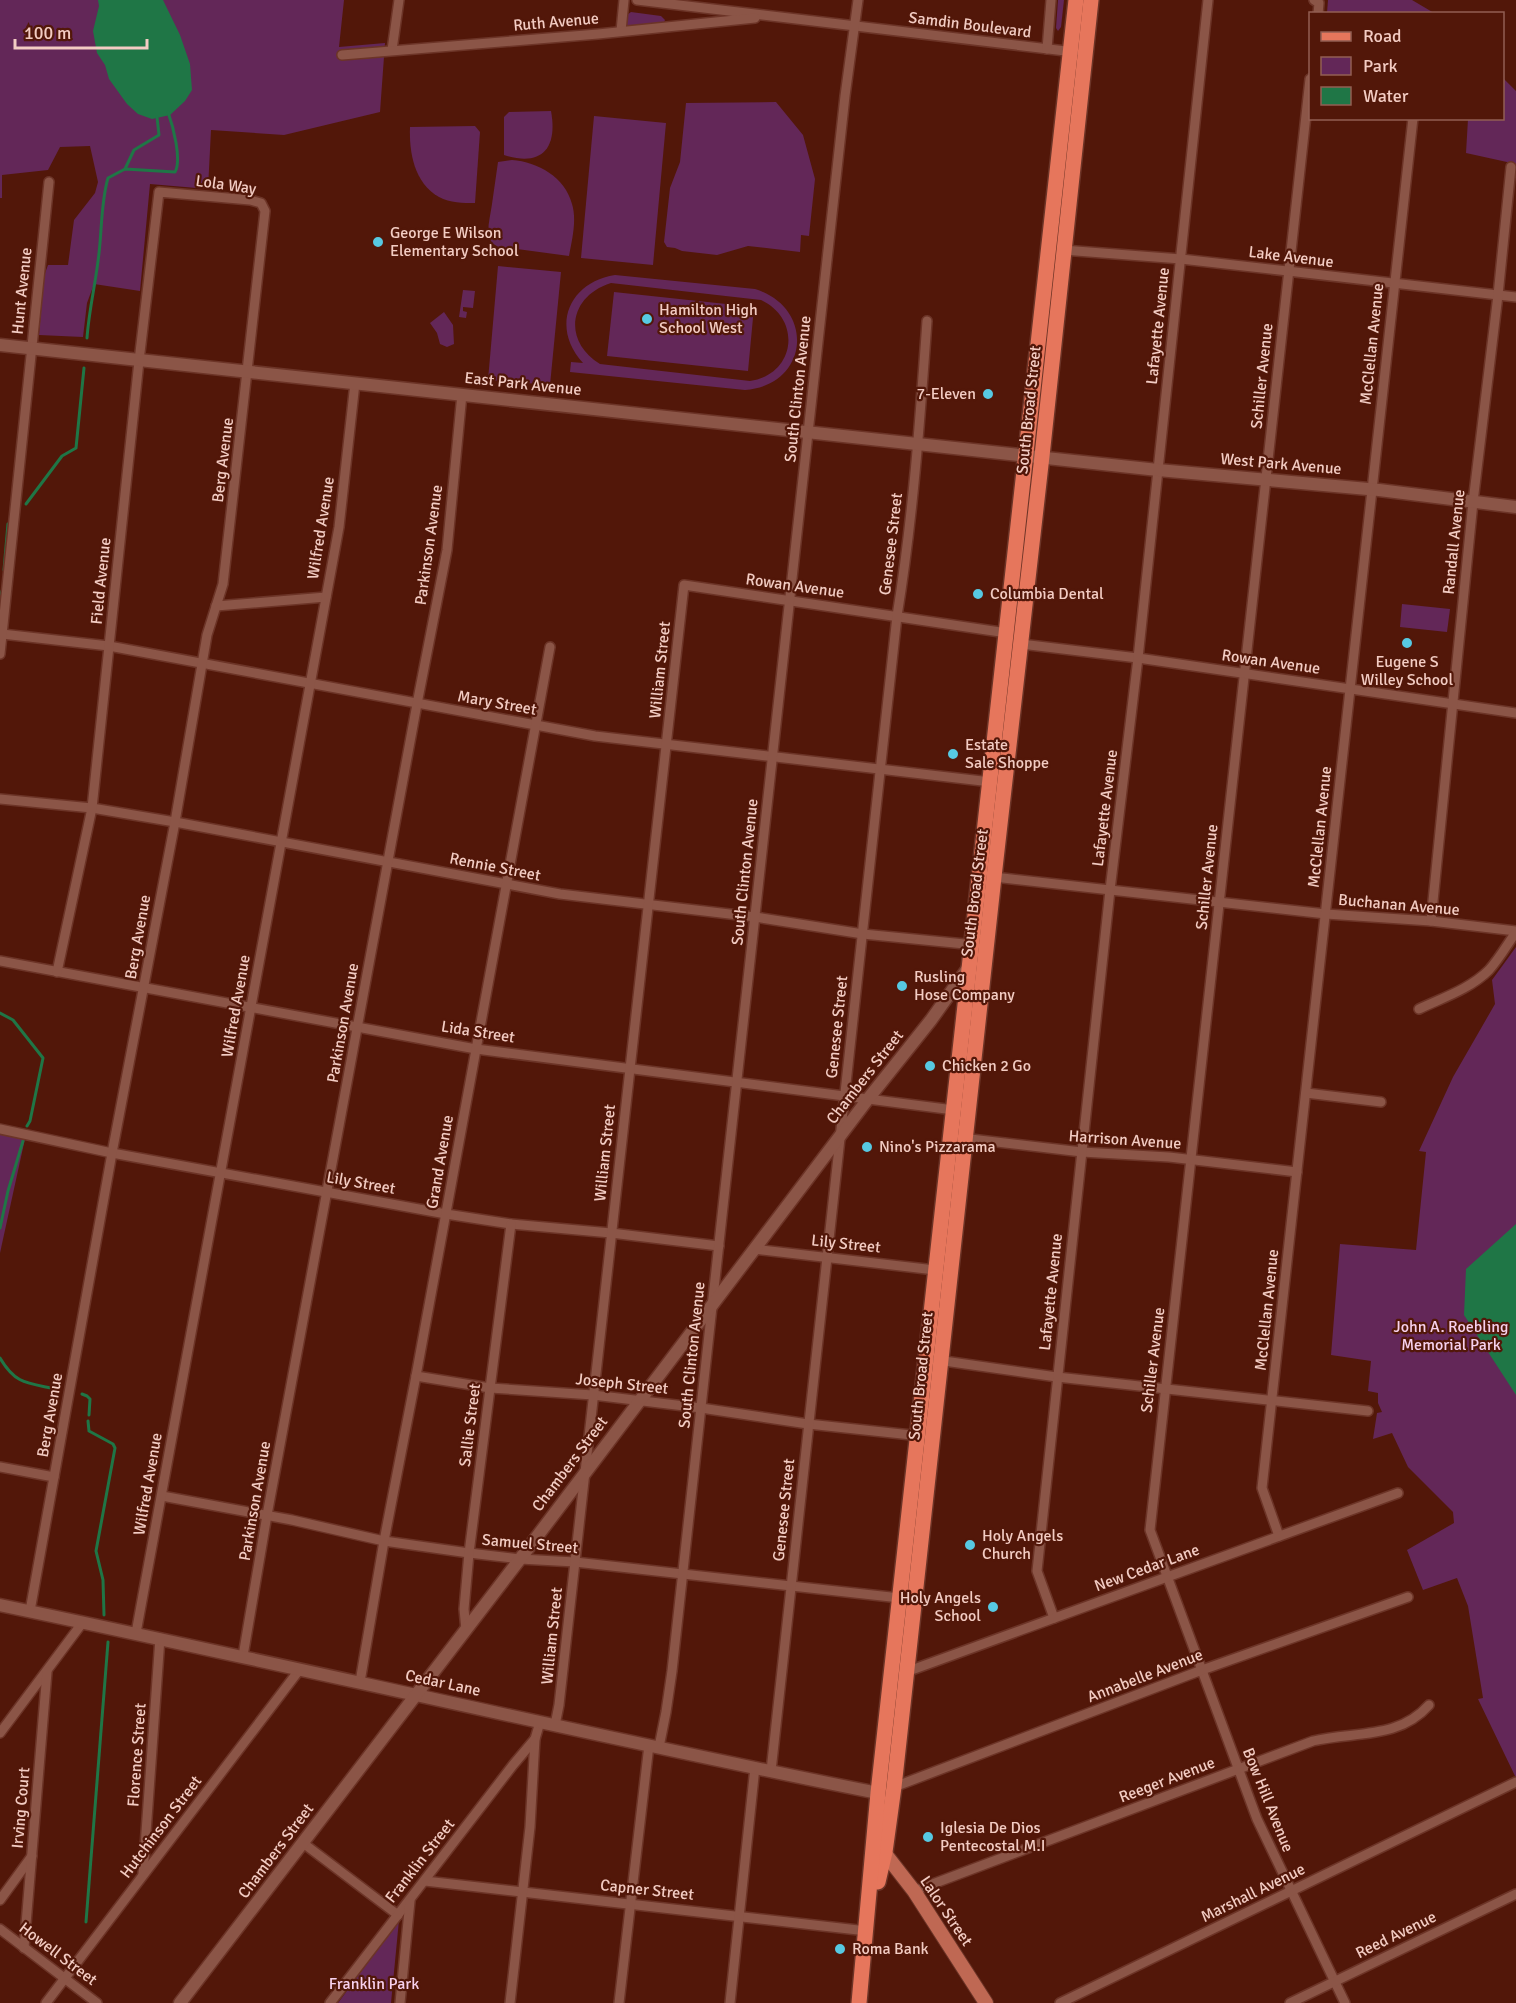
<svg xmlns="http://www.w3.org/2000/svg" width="1516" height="2003" font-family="Signika,sans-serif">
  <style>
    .green { fill: #632758; fill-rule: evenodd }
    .water { fill: #1f7646 }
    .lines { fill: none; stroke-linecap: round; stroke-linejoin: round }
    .stream { stroke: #1f7646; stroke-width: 3 }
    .minor-casing { stroke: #6c3427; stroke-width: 12 }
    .tertiary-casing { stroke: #6c3427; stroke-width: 15 }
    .secondary-casing { stroke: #6c3427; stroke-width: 16 }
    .primary-casing { stroke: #6c3427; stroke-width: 18 }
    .minor { stroke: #8b5547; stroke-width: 9 }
    .tertiary { stroke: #8b5547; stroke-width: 12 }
    .secondary { stroke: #bf6853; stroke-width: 14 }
    .primary { stroke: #e6765c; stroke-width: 15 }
    .poi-dot { fill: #57c9e2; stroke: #521709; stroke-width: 2 }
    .labels { text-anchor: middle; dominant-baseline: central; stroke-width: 4.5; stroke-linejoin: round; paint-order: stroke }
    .street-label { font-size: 16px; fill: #f3ccc3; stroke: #521709 }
    .poi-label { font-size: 16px; fill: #f3ccc3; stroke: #521709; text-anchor: start }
    .park-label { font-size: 16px; fill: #f7d1ee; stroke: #521709 }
  </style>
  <rect width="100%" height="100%" fill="#521709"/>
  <g class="green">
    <path d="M0,0H344L339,47L385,43L380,112L284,135L211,130L208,189L150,184L140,291L94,284L87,303L83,337L39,335L44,276L48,265H68L74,220L95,193L98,182L90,146L60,147L48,170L2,175V198H0Z"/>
    <path d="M1058,0H1064L1061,27L1058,31L1056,28Z"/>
    <path d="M1328,0H1412L1434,13H1327Z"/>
    <path d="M631,12L661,16L665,20L663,24L629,27L626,25L627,15Z"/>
    <path d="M1503,78L1516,91V164L1466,153L1468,119L1502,118Z"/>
    <path d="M776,102L803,135L815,179L809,236L801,235L800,252L748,246L717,255L682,251L675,248L667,247L664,242L670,188L680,162L686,103Z"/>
    <path d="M551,111C558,149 541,167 504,155V117L509,112Z"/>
    <path d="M594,116L666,123L653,265L581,258Z"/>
    <path d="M475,126L480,132L475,203C463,203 450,203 439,197C414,183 409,152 410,127Z"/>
    <path d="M512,160C538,162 565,177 572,204C577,220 572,240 569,256L517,249L516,251C480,247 488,231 492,204C494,190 496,176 498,162Z"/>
    <path d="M498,266L561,272L550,385L488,380Z"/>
    <path d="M615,275L755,289C816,308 809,385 745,390L570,372L571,362L583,363C550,327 569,282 615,275ZM611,283L761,300C802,319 796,374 750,381L600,364C562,341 569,296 611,283Z"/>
    <path d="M463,290L475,291L473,308L463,307V311L467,312L466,318L459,317Z"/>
    <path d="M614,292L754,307L748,371L607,356Z"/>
    <path d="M444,312L453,325L454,344L447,347L440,344L437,333L430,323Z"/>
    <path d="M1402,604L1450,609L1447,632L1400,627Z"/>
    <path d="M1516,947V1778L1478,1699L1483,1698L1468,1606L1457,1578L1423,1590L1407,1550L1454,1523L1453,1512L1408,1467L1392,1433L1373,1439L1377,1413L1382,1412L1378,1403V1393L1368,1391L1371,1361L1331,1355L1340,1244L1416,1250L1426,1152L1419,1151L1453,1077L1495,1004L1492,980Z"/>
    <path d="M0,1129L26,1134L0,1253Z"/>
    <path d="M399,1920L391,2003H338Z"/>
  </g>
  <g class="water">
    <path d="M98,0H163L180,35L190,64L192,90L185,101L170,115L152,119L138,114L127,104L109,79L105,65L97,53L93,31L99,6Z"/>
    <path d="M1516,1224V1395L1464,1315L1466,1269Z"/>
  </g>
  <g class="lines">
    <g class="stream">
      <path d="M125,169L134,150L159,135L157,117"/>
      <path d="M87,338C89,309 96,282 99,253C102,228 101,202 108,178L125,169L175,172C182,160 173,126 168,112"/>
      <path d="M26,504L62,456L76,448L84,368"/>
      <path d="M4,570L8,524"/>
      <path d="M0,599L2,591"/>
      <path d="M0,1013L13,1020L43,1058L30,1121L27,1126"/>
      <path d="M0,1228L8,1191L23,1141"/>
      <path d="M0,1358C16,1385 28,1383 56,1389"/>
      <path d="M82,1394L87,1396L90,1399L89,1415"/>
      <path d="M88,1421L89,1431L113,1444L115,1448L96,1551L103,1580L104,1615"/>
      <path d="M86,1922L108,1642"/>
    </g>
    <g class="minor-casing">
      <g id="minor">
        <path d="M637,0L1074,52"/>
        <path d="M1314,0L1319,3L1318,14"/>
        <path d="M621,31L624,0"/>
        <path d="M1047,49L1051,0"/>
        <path d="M392,50L399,0"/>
        <path d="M342,55L598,34L755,18"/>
        <path d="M1310,79L1150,1530L1257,1819L1345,2003"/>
        <path d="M1063,250L1181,259L1516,297"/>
        <path d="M216,606L326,597"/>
        <path d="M2,634L109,646L595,736L991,782"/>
        <path d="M1021,644L1138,658L1516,713"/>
        <path d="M0,654L49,182"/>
        <path d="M0,799L92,808L175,822L560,894L755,917L863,934L975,945"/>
        <path d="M994,877L1326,914L1431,921L1516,931"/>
        <path d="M1431,921L1473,502L1498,295L1511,167"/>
        <path d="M0,961L476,1049L954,1110"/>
        <path d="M1419,1009C1442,998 1470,989 1489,970C1499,959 1507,945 1516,932"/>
        <path d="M1306,1093L1381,1102"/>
        <path d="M0,1129L112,1153L446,1214L511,1224L611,1233L719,1246"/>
        <path d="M962,1138L1082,1152L1169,1157L1297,1172"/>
        <path d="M754,1249L935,1270"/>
        <path d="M937,1360L1057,1377L1368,1411"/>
        <path d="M416,1376L490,1388L593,1395L701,1408L808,1424L921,1436"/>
        <path d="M0,1467L54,1477"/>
        <path d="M162,1496L292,1520L384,1541L469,1553L520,1559L575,1562L900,1598"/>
        <path d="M1279,1536L1262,1488L1413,118"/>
        <path d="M30,1611L112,1153L175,822L207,635L223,584L265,211L261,203L250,200L159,192L139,361L92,808L57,972"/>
        <path d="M1054,1618L1037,1571L1110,890L1138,658L1208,0"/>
        <path d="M466,1630L464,1609L469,1553L511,1224"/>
        <path d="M136,1633L339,527L355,383"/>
        <path d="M243,1656L267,1515L417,704L447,550L462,394"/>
        <path d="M906,1672L1398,1493"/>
        <path d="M360,1682L384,1541L416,1376L550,647"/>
        <path d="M555,1725L559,1705L684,585L1007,633"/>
        <path d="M0,1733L83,1622"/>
        <path d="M659,1747L666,1712L672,1671L845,96L858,0"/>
        <path d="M771,1771L897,616C913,518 920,420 927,321"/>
        <path d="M894,1787L1202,1670L1408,1597"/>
        <path d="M303,1843L398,1915"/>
        <path d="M143,1874L160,1638"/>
        <path d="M425,1881L867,1931"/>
        <path d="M914,1891L1313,1741C1354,1731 1398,1740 1429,1705"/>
        <path d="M0,1900L32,1856"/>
        <path d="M0,1929L97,2003"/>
        <path d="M24,1948L47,1672"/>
        <path d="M46,2003L300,1669"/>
        <path d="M330,2003L513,1765L535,1739"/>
        <path d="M400,2003L410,1901"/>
        <path d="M510,2003L530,1827L535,1739L540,1722"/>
        <path d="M619,2003L649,1745"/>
        <path d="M730,2003L755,1767"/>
        <path d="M1060,2003L1516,1782"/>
        <path d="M1290,2003L1516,1894"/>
      </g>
    </g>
    <g class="tertiary-casing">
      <g id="tertiary">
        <path d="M0,345L1158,470L1379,490L1516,507"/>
        <path d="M0,1605C293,1666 585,1735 878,1793"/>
        <path d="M180,2003L520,1559L868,1099L931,1020L968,968"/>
      </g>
    </g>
    <g class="secondary-casing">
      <path id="secondary" d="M879,1846L914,1891L986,2003"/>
    </g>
    <g class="primary-casing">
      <g id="primary">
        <path d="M878,1882L885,1852L894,1787L994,877L1042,456L1091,0"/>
        <path d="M859,2003L878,1793L1076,0"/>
      </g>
    </g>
    <use href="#minor" class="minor"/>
    <use href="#tertiary" class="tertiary"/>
    <use href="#secondary" class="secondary"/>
    <use href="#primary" class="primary"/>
  </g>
  <g class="poi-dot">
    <circle cx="378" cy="242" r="6"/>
    <circle cx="647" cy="319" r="6"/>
    <circle cx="988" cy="394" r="6"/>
    <circle cx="978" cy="594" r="6"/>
    <circle cx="1407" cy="643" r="6"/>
    <circle cx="953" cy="754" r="6"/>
    <circle cx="902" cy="986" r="6"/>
    <circle cx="930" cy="1066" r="6"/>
    <circle cx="867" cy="1147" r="6"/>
    <circle cx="970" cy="1545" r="6"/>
    <circle cx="993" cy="1607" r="6"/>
    <circle cx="928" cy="1837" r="6"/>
    <circle cx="840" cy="1949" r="6"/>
  </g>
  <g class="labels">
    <g class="street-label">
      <text transform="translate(556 22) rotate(-5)">Ruth Avenue</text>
      <text transform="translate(970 25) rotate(7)">Samdin Boulevard</text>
      <text transform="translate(226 185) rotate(8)">Lola Way</text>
      <text transform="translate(1291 257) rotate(7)">Lake Avenue</text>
      <text transform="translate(22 291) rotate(-84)">Hunt Avenue</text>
      <text transform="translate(1158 326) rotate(-84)">Lafayette Avenue</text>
      <text transform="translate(1372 344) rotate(-84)">McClellan Avenue</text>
      <text transform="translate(1262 376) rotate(-84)">Schiller Avenue</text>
      <text transform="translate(523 384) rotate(6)">East Park Avenue</text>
      <text transform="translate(798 389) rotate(-84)">South Clinton Avenue</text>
      <text transform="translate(1029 410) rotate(-84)">South Broad Street</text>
      <text transform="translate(223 460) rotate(-83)">Berg Avenue</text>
      <text transform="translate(1281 464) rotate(5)">West Park Avenue</text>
      <text transform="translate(321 528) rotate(-81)">Wilfred Avenue</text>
      <text transform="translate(1454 542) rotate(-84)">Randall Avenue</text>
      <text transform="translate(891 544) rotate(-83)">Genesee Street</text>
      <text transform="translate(429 545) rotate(-82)">Parkinson Avenue</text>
      <text transform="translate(101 581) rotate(-84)">Field Avenue</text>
      <text transform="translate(795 586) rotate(8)">Rowan Avenue</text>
      <text transform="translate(1271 662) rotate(8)">Rowan Avenue</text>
      <text transform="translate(660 670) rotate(-84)">William Street</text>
      <text transform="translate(497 703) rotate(10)">Mary Street</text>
      <text transform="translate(1105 808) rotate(-83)">Lafayette Avenue</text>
      <text transform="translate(1320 827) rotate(-84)">McClellan Avenue</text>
      <text transform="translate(495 867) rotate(11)">Rennie Street</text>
      <text transform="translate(745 872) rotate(-84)">South Clinton Avenue</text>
      <text transform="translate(1207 877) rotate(-84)">Schiller Avenue</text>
      <text transform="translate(975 893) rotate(-83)">South Broad Street</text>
      <text transform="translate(1399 905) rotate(5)">Buchanan Avenue</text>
      <text transform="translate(138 937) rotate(-80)">Berg Avenue</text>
      <text transform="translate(236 1006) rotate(-80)">Wilfred Avenue</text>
      <text transform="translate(343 1023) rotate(-80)">Parkinson Avenue</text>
      <text transform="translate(837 1027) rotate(-84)">Genesee Street</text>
      <text transform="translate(478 1032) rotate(9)">Lida Street</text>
      <text transform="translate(865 1077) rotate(-52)">Chambers Street</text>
      <text transform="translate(1125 1140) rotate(4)">Harrison Avenue</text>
      <text transform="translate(605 1153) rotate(-84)">William Street</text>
      <text transform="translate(440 1162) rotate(-80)">Grand Avenue</text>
      <text transform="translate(361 1183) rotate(10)">Lily Street</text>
      <text transform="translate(846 1244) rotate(6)">Lily Street</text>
      <text transform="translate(1051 1292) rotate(-84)">Lafayette Avenue</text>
      <text transform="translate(1267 1310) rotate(-84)">McClellan Avenue</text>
      <text transform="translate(692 1355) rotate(-84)">South Clinton Avenue</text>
      <text transform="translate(1153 1360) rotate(-83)">Schiller Avenue</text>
      <text transform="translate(921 1376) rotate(-84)">South Broad Street</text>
      <text transform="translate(622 1384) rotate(6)">Joseph Street</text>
      <text transform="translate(50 1415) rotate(-80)">Berg Avenue</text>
      <text transform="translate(470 1425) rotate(-83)">Sallie Street</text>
      <text transform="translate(570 1464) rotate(-53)">Chambers Street</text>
      <text transform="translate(148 1484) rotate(-80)">Wilfred Avenue</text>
      <text transform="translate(255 1501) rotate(-80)">Parkinson Avenue</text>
      <text transform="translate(784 1510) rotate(-84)">Genesee Street</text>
      <text transform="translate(530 1544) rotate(5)">Samuel Street</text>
      <text transform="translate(1147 1568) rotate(-20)">New Cedar Lane</text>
      <text transform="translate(552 1636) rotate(-84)">William Street</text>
      <text transform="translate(1145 1676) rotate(-21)">Annabelle Avenue</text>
      <text transform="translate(443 1683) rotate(12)">Cedar Lane</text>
      <text transform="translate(137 1755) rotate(-86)">Florence Street</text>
      <text transform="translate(1167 1780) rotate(-21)">Reeger Avenue</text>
      <text transform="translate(1268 1800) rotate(68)">Bow Hill Avenue</text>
      <text transform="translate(21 1808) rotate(-85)">Irving Court</text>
      <text transform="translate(161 1827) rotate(-53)">Hutchinson Street</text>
      <text transform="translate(276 1851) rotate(-53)">Chambers Street</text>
      <text transform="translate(420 1861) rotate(-52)">Franklin Street</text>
      <text transform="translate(647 1890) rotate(6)">Capner Street</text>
      <text transform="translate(1253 1893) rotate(-26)">Marshall Avenue</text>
      <text transform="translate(946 1911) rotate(56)">Lalor Street</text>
      <text transform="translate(1396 1935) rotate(-26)">Reed Avenue</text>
      <text transform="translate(58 1954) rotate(37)">Howell Street</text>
    </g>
    <g class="poi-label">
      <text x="390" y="233">George E Wilson<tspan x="390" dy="18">Elementary School</tspan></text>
      <text x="659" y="310">Hamilton High<tspan x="659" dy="18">School West</tspan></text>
      <text x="976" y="394" text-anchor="end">7-Eleven</text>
      <text x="990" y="594">Columbia Dental</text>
      <text x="1407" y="662" text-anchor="middle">Eugene S<tspan x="1407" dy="18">Willey School</tspan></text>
      <text x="965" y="745">Estate<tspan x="965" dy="18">Sale Shoppe</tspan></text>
      <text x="914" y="977">Rusling<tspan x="914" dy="18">Hose Company</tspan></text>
      <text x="942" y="1066">Chicken 2 Go</text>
      <text x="879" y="1147">Nino's Pizzarama</text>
      <text x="982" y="1536">Holy Angels<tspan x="982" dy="18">Church</tspan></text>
      <text x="981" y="1598" text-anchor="end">Holy Angels<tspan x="981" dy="18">School</tspan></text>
      <text x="940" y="1828">Iglesia De Dios<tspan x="940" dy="18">Pentecostal M.I</tspan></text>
      <text x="852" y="1949">Roma Bank</text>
    </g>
    <g class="park-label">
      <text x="1451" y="1327">John A. Roebling<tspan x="1451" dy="18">Memorial Park</tspan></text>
      <text x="374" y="1984">Franklin Park</text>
    </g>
  </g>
  <rect x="1309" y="12" width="195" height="108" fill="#521709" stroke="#925f53" stroke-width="1.5"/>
  <rect x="1321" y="32" width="30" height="9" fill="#e6765c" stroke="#925f53" stroke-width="1.5"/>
  <text x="1363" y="42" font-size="18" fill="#f3ccc3">Road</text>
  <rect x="1321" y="57" width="30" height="18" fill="#632758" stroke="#925f53" stroke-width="1.5"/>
  <text x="1363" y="72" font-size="18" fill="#f3ccc3">Park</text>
  <rect x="1321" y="87" width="30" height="18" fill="#1f7646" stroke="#925f53" stroke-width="1.5"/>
  <text x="1363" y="102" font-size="18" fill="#f3ccc3">Water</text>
  <path d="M15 39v9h132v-9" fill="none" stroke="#f3ccc3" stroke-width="3"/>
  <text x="24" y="39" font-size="18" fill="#f3ccc3" stroke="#521709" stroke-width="4.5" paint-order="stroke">100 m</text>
</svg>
